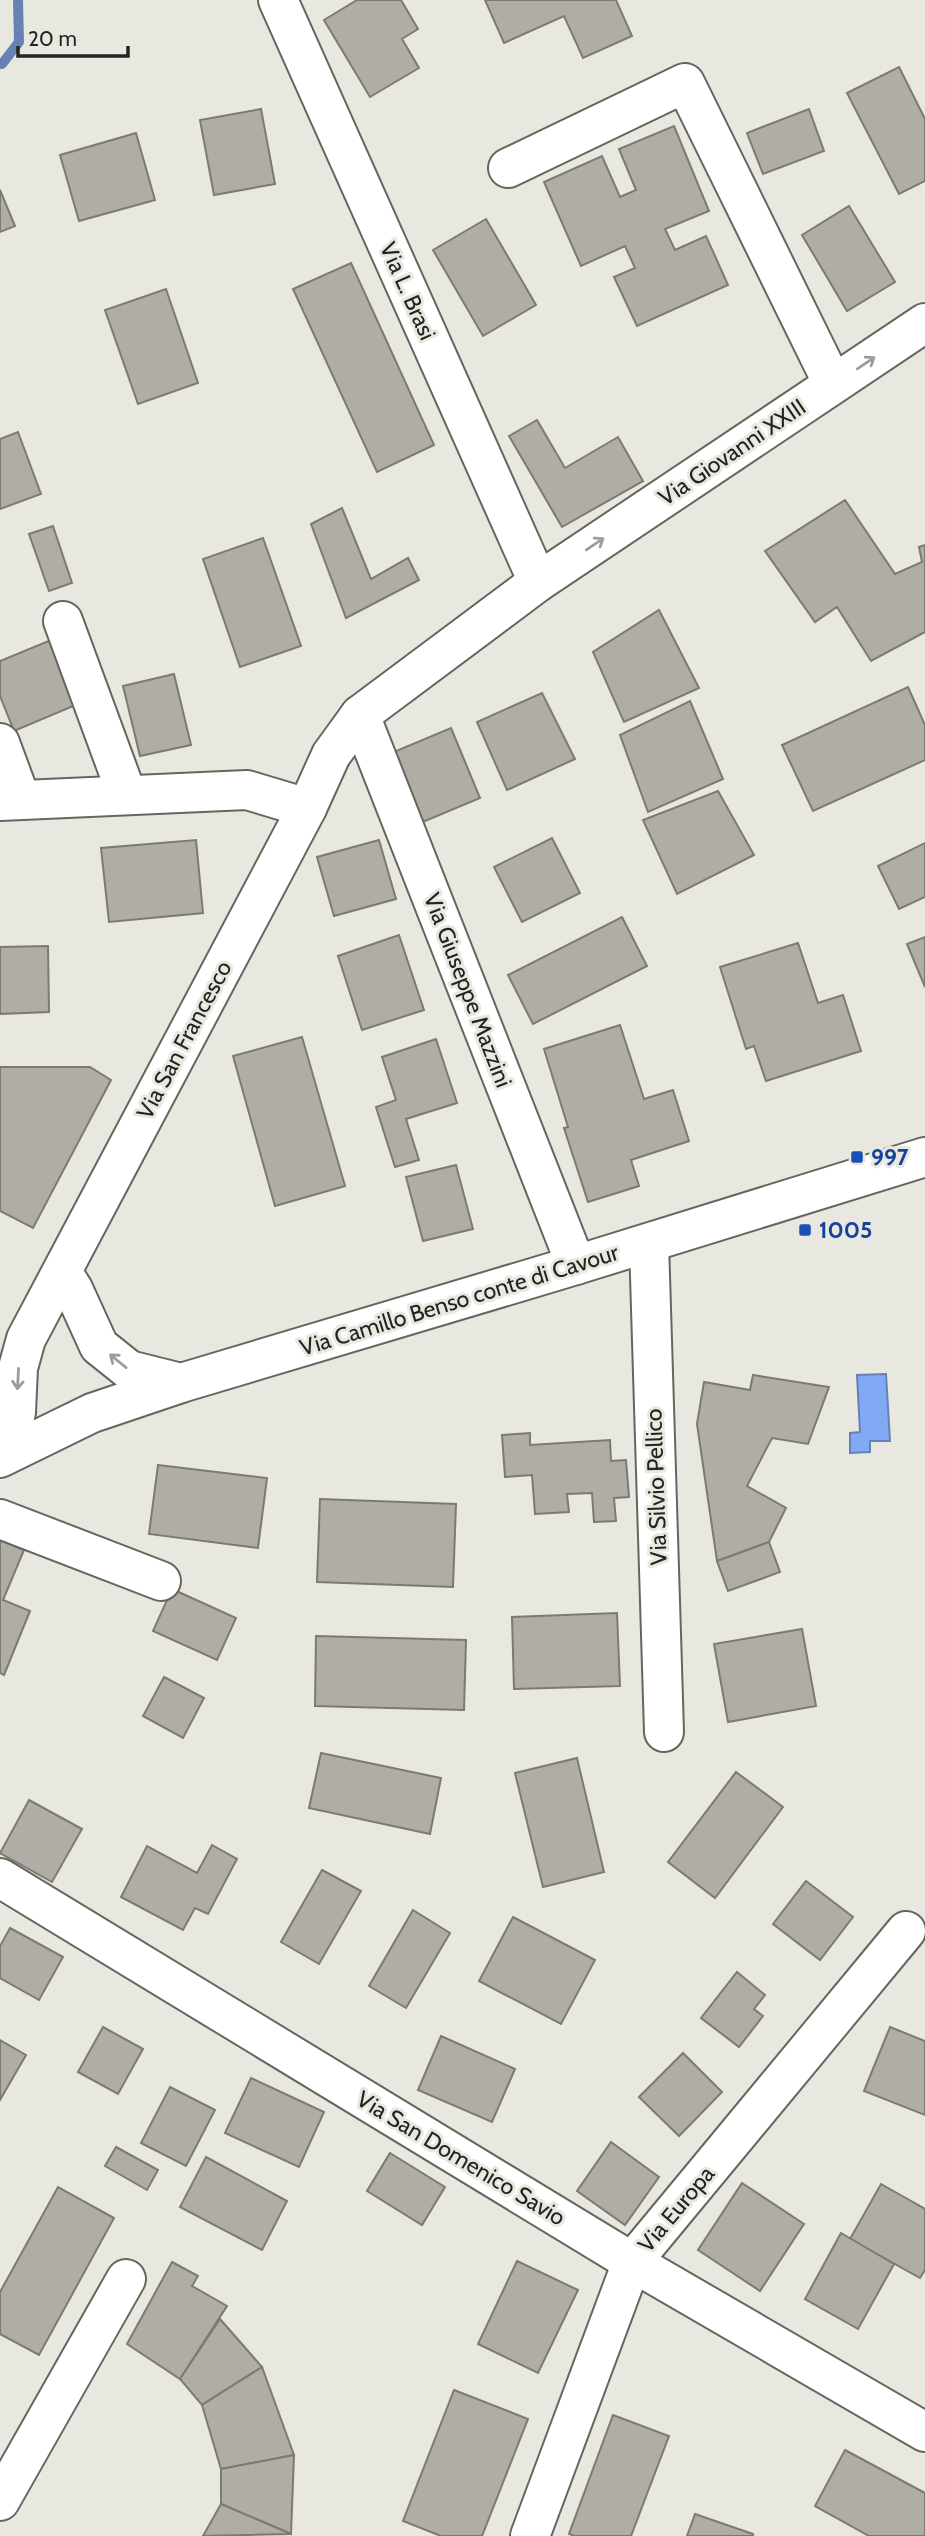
<svg xmlns="http://www.w3.org/2000/svg" width="925" height="2536" font-family="Cabin,sans-serif">
  <style>
    .water { fill: #82a9f3; stroke: #6681b4; stroke-width: 2 }
    .lines { fill: none; stroke-linecap: round; stroke-linejoin: round }
    .stream { stroke: #6681b4; stroke-width: 10 }
    .building { fill: #afada6; stroke: #7b7a73; stroke-width: 2 }
    .minor-casing { stroke: #67655e; stroke-width: 42 }
    .minor { stroke: #fff; stroke-width: 38 }
    .oneway { stroke: #9c9c9b }
    .transit-dot { fill: #1a4fb4; stroke: #e9e8e0; stroke-width: 2.5 }
    .labels { text-anchor: middle; dominant-baseline: central; stroke-width: 6; stroke-linejoin: round; paint-order: stroke }
    .street-label { font-size: 23px; fill: #242320; stroke: #e9e8e0 }
    .transit-label { font-size: 23px; font-weight: bold; fill: #164399; stroke: #e9e8e0; text-anchor: start }
  </style>
  <rect width="100%" height="100%" fill="#e9e8e0"/>
  <path class="water" d="M886,1374L890,1441H870V1452L850,1453V1433L860,1432L857,1375Z"/>
  <g class="lines">
    <path class="stream" d="M0,64H2L19,42L18,0"/>
  </g>
  <g class="building">
    <path d="M357,0H401L418,29L402,39L419,68L370,97L324,20Z"/>
    <path d="M485,0H616L632,36L583,58L564,16L504,43Z"/>
    <path d="M899,67L925,119V181L899,194L847,93Z"/>
    <path d="M261,109L275,184L214,195L200,120Z"/>
    <path d="M809,109L824,151L763,174L747,133Z"/>
    <path d="M674,126L709,211L665,229L675,250L706,236L728,285L637,326L614,277L635,268L625,246L581,266L544,182L602,156L620,197L636,190L619,149Z"/>
    <path d="M136,133L155,200L79,221L60,155Z"/>
    <path d="M0,190L15,226L0,232Z"/>
    <path d="M849,206L895,282L847,311L802,235Z"/>
    <path d="M486,219L536,305L483,336L433,250Z"/>
    <path d="M351,263L434,445L377,472L293,289Z"/>
    <path d="M166,289L198,383L138,404L105,310Z"/>
    <path d="M537,420L565,468L618,437L643,481L562,527L509,436Z"/>
    <path d="M18,432L41,494L0,509V439Z"/>
    <path d="M845,500L895,574L922,562L919,547L925,545V632L871,661L837,607L815,622L765,551Z"/>
    <path d="M342,508L371,579L408,558L419,580L346,618L311,524Z"/>
    <path d="M53,526L72,583L49,591L29,534Z"/>
    <path d="M263,538L301,646L240,667L203,559Z"/>
    <path d="M659,610L699,688L624,722L593,652Z"/>
    <path d="M51,640L78,704L14,731L0,696V661Z"/>
    <path d="M174,674L191,745L140,756L123,686Z"/>
    <path d="M908,687L925,725V760L813,811L782,745Z"/>
    <path d="M542,693L575,759L507,790L477,722Z"/>
    <path d="M690,701L723,779L648,812L620,735Z"/>
    <path d="M451,728L480,798L418,824L389,754Z"/>
    <path d="M718,791L754,855L677,894L643,820Z"/>
    <path d="M552,838L580,893L522,922L494,867Z"/>
    <path d="M196,840L203,913L109,922L101,848Z"/>
    <path d="M379,840L396,899L334,916L317,857Z"/>
    <path d="M925,843V897L899,909L878,866Z"/>
    <path d="M622,917L647,966L533,1024L508,975Z"/>
    <path d="M399,935L424,1010L362,1030L338,956Z"/>
    <path d="M925,937V987L907,944Z"/>
    <path d="M798,943L818,1003L843,995L861,1051L766,1081L754,1046L746,1049L720,967Z"/>
    <path d="M48,946L49,1012L0,1014V947Z"/>
    <path d="M620,1025L644,1099L673,1090L689,1141L631,1160L639,1186L588,1202L564,1128L568,1127L544,1049Z"/>
    <path d="M302,1037L345,1186L275,1206L233,1056Z"/>
    <path d="M436,1039L457,1103L406,1119L419,1160L395,1167L376,1107L396,1100L382,1057Z"/>
    <path d="M0,1067H90L111,1080L33,1228L0,1211Z"/>
    <path d="M456,1165L473,1229L423,1241L406,1177Z"/>
    <path d="M753,1375L829,1387L808,1444L772,1438L747,1486L786,1508L769,1542L717,1561L697,1424L704,1382L750,1390Z"/>
    <path d="M530,1433V1445L610,1440L611,1461L626,1460L629,1497L614,1498L616,1521L594,1522L592,1493L567,1494L569,1512L535,1514L532,1475L505,1477L502,1435Z"/>
    <path d="M158,1465L267,1478L258,1548L149,1534Z"/>
    <path d="M320,1499L456,1504L453,1587L317,1582Z"/>
    <path d="M0,1540L24,1550L3,1600L30,1611L4,1675L0,1673Z"/>
    <path d="M769,1542L780,1572L728,1591L717,1561Z"/>
    <path d="M172,1589L236,1618L217,1660L153,1631Z"/>
    <path d="M617,1613L620,1686L514,1689L512,1617Z"/>
    <path d="M802,1629L816,1706L728,1722L714,1644Z"/>
    <path d="M316,1636L466,1640L464,1710L315,1706Z"/>
    <path d="M164,1677L204,1698L183,1738L143,1716Z"/>
    <path d="M321,1753L441,1778L430,1834L309,1808Z"/>
    <path d="M577,1758L604,1872L543,1887L515,1773Z"/>
    <path d="M736,1772L783,1807L715,1898L668,1862Z"/>
    <path d="M29,1800L82,1829L52,1882L0,1853Z"/>
    <path d="M212,1845L237,1859L208,1914L195,1908L183,1930L121,1897L147,1846L197,1873Z"/>
    <path d="M322,1870L361,1891L319,1964L281,1942Z"/>
    <path d="M806,1881L853,1917L820,1960L773,1924Z"/>
    <path d="M413,1910L450,1933L406,2008L369,1986Z"/>
    <path d="M513,1917L595,1960L561,2024L479,1981Z"/>
    <path d="M10,1928L63,1957L39,2000L0,1978V1946Z"/>
    <path d="M737,1972L765,1995L754,2009L763,2016L739,2047L701,2018Z"/>
    <path d="M103,2027L143,2049L118,2094L78,2072Z"/>
    <path d="M890,2027L925,2041V2115L864,2091Z"/>
    <path d="M441,2036L515,2069L492,2122L418,2090Z"/>
    <path d="M0,2040L26,2055L0,2100Z"/>
    <path d="M683,2053L722,2092L679,2136L639,2097Z"/>
    <path d="M251,2078L324,2112L299,2167L225,2133Z"/>
    <path d="M170,2087L215,2110L186,2166L141,2143Z"/>
    <path d="M611,2142L659,2177L625,2225L577,2191Z"/>
    <path d="M116,2147L158,2170L147,2190L105,2166Z"/>
    <path d="M390,2153L445,2187L422,2225L367,2191Z"/>
    <path d="M206,2157L287,2201L262,2250L180,2207Z"/>
    <path d="M742,2183L804,2224L760,2291L698,2250Z"/>
    <path d="M881,2184L925,2209V2270L920,2278L850,2239Z"/>
    <path d="M58,2187L114,2218L39,2355L0,2334V2292Z"/>
    <path d="M841,2233L894,2264L858,2329L805,2299Z"/>
    <path d="M517,2261L578,2290L538,2373L478,2344Z"/>
    <path d="M172,2262L198,2276L192,2286L227,2306L180,2379L127,2344Z"/>
    <path d="M220,2319L262,2367L202,2405L180,2379Z"/>
    <path d="M262,2367L294,2455L221,2469L202,2405Z"/>
    <path d="M454,2390L528,2419L482,2536H441L403,2521Z"/>
    <path d="M613,2415L669,2436L631,2536H575L569,2534Z"/>
    <path d="M845,2450L925,2493V2536H869L815,2506Z"/>
    <path d="M294,2455L291,2534L221,2504V2469Z"/>
    <path d="M221,2504L291,2534L203,2536Z"/>
    <path d="M695,2514L753,2534V2536H687Z"/>
  </g>
  <g class="lines">
    <g class="minor-casing">
      <g id="minor">
        <path d="M278,0L538,582"/>
        <path d="M508,168L685,83L833,384"/>
        <path d="M63,621L127,795"/>
        <path d="M360,715L576,1265"/>
        <path d="M0,743L21,800"/>
        <path d="M0,801L247,790L307,808"/>
        <path d="M649,1243L664,1732"/>
        <path d="M63,1273L73,1289L99,1346L129,1370L181,1383"/>
        <path d="M8,1453L16,1412L18,1368L26,1339L307,808L331,755L360,715L538,582L925,323"/>
        <path d="M0,1458L92,1413L181,1383L576,1265L925,1157"/>
        <path d="M0,1519L161,1581"/>
        <path d="M0,1878L632,2262L925,2432"/>
        <path d="M0,2501L126,2279"/>
        <path d="M530,2536L632,2262L906,1931"/>
      </g>
    </g>
    <use href="#minor" class="minor"/>
  </g>
  <defs><path id="oneway-shaft" d="M-6 0H5M1.5-3L5.5 0L1.5 3" fill="none" stroke-width="1.6" stroke-linecap="round" stroke-linejoin="round" transform="scale(1.75)"/></defs>
  <g class="oneway">
    <use href="#oneway-shaft" transform="translate(866 363) rotate(-34)"/>
    <use href="#oneway-shaft" transform="translate(595 544) rotate(-34)"/>
    <use href="#oneway-shaft" transform="translate(118 1361) rotate(-141)"/>
    <use href="#oneway-shaft" transform="translate(18 1379) rotate(93)"/>
  </g>
  <g class="transit-dot">
    <rect x="850" y="1150" width="14" height="14" rx="3.5"/>
    <rect x="798" y="1223" width="14" height="14" rx="3.5"/>
  </g>
  <g class="labels">
    <g class="street-label">
      <text transform="translate(408 291) rotate(66)">Via L. Brasi</text>
      <text transform="translate(732 452) rotate(-34)">Via Giovanni XXIII</text>
      <text transform="translate(468 990) rotate(69)">Via Giuseppe Mazzini</text>
      <text transform="translate(184 1040) rotate(-62)">Via San Francesco</text>
      <text transform="translate(459 1300) rotate(-17)">Via Camillo Benso conte di Cavour</text>
      <text transform="translate(656 1487) rotate(-92)">Via Silvio Pellico</text>
      <text transform="translate(461 2158) rotate(31)">Via San Domenico Savio</text>
      <text transform="translate(676 2209) rotate(-50)">Via Europa</text>
    </g>
    <g class="transit-label">
      <text x="871" y="1157">997</text>
      <text x="819" y="1230">1005</text>
    </g>
  </g>
  <path d="M18 46v10h110v-10" fill="none" stroke="#242320" stroke-width="3.5"/>
  <text x="28" y="46" font-size="21" fill="#242320" stroke="#e9e8e0" stroke-width="5" paint-order="stroke">20 m</text>
</svg>
